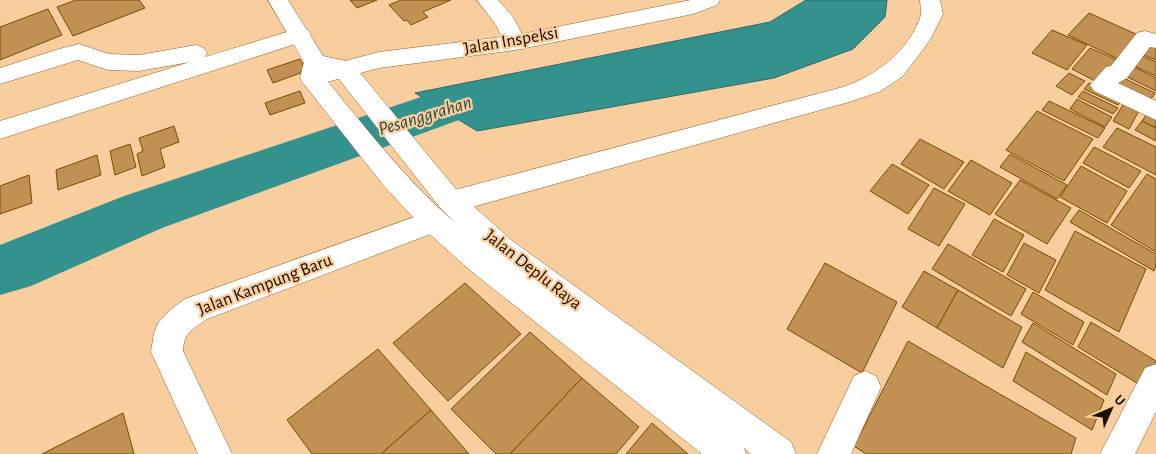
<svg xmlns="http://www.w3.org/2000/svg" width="1156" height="454" font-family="'Alegreya Sans',sans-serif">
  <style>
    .water { fill: #33928e; stroke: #2c6a63 }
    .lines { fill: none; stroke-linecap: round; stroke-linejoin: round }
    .river { fill: #33928e; fill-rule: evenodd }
    .building { fill: #c19053; stroke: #794c00 }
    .minor-casing { stroke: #946526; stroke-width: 1 }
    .secondary-casing { stroke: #946526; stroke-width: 1 }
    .minor { fill: #fff; fill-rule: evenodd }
    .secondary { fill: #fff; fill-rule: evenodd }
    .labels { text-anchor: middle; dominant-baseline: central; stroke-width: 4.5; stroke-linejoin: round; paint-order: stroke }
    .street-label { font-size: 18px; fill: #1b0d00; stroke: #f8ce9e }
    .water-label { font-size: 19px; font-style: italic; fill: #2d4a48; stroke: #f8ce9e }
  </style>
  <rect width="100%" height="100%" fill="#f8ce9e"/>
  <path class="water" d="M806,0H887L885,17L853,49L774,78L477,131L415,93L770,22Z"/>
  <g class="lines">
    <path class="river" d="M514,76L531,81L538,93L531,105L459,120L162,228L31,286L0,295V245L124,196L436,92L453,87Z"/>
  </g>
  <g class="building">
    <path d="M76,0H139L145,8L73,36L57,7Z"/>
    <path d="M350,0H377L357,8Z"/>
    <path d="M401,0H451L423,12L428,17L411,25L407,20L404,21L389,5Z"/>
    <path d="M48,9L62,35L0,60V27Z"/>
    <path d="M1089,13L1138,35L1118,59L1068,35Z"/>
    <path d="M1052,30L1087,45L1067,70L1032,53Z"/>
    <path d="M1147,42L1156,46V60L1139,53Z"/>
    <path d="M1090,48L1117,60L1099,83L1072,69Z"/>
    <path d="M1138,54L1156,62V76L1130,64Z"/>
    <path d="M300,59L306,71L273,83L267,70Z"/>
    <path d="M1128,64L1156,78V91L1121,74Z"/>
    <path d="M1069,73L1085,81L1072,95L1056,86Z"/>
    <path d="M1115,74L1155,93L1148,104L1107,86Z"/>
    <path d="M1089,83L1123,99L1118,105L1084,89Z"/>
    <path d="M300,91L305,103L270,115L265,103Z"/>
    <path d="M1083,91L1118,108L1113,114L1078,97Z"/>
    <path d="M1077,99L1112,117L1105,127L1070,109Z"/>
    <path d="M1126,100L1141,107L1129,129L1113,121Z"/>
    <path d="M1049,101L1105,128L1098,138L1042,110Z"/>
    <path d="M1037,111L1093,139L1064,181L1006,150Z"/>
    <path d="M1149,111L1156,114V128L1142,121Z"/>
    <path d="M1142,121L1156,128V141L1135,130Z"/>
    <path d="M174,126L179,142L160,149L165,167L142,176L137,154L143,151L139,138Z"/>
    <path d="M1117,128L1156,147V175L1103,147Z"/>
    <path d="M920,139L964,162L944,189L901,164Z"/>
    <path d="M130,144L136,167L115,175L110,151Z"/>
    <path d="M1094,147L1141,171L1129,188L1083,163Z"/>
    <path d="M1010,154L1067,185L1057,199L1000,167Z"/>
    <path d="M97,155L101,175L58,190L56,170Z"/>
    <path d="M971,160L1012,183L990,215L948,191Z"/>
    <path d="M892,164L929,185L908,214L870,191Z"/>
    <path d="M1081,166L1127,191L1107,223L1060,197Z"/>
    <path d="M1147,174L1156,179V252L1111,225Z"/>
    <path d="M29,175L32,203L0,214V186Z"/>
    <path d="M1020,180L1071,208L1047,244L995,214Z"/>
    <path d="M934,188L965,204L939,246L908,229Z"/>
    <path d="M1079,210L1156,254V266L1154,271L1070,222Z"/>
    <path d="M994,219L1024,235L1003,272L972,255Z"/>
    <path d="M1075,231L1146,269L1119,332L1045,290Z"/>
    <path d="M1024,243L1056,260L1039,293L1007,275Z"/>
    <path d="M948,244L1026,289L1011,316L932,269Z"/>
    <path d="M825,263L897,302L862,373L787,329Z"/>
    <path d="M924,271L958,290L937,328L902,307Z"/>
    <path d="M465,283L521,334L448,401L393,343Z"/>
    <path d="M958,290L1022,327L1003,368L937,328Z"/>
    <path d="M1033,292L1084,322L1073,345L1021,314Z"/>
    <path d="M1091,322L1156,361V377L1150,391L1078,347Z"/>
    <path d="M1033,323L1116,374L1107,395L1022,342Z"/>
    <path d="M530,332L582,378L510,454H496L451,409Z"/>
    <path d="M908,341L1076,438L1071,454H866L854,446Z"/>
    <path d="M378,349L431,410L381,454H312L287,420Z"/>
    <path d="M1026,352L1104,400L1092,430L1013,381Z"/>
    <path d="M582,378L639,427L616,454H510Z"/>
    <path d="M431,410L469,454H381Z"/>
    <path d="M123,413L134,454H42Z"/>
    <path d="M652,423L688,454H626Z"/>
  </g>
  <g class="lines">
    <g class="minor-casing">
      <g id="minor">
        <path d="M477,0H498L513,17L522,34L691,0H720L717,5L693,14L516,50L379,68L312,86L304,84L300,78L304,72L379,52L502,37L496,25Z"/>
        <path d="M920,0H940L943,14L930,40L903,76L879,92L849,102L451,213L442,210L438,202L442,194L451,191L843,87C876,76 910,50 921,15C922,11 920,5 920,0Z"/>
        <path d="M300,28L308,30L311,35L308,40L0,139V121L190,62L139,71L108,70L78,60L0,84V68L59,49L79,44L109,54L139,55L196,45L204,48L207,53L205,57Z"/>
        <path d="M1145,31L1156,34V48L1150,47L1127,78L1118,83L1156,101V120L1094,91L1090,85L1106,67L1111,66L1137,33Z"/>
        <path d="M434,210L444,213L448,221L444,229L207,319C192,330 184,332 183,351L232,454H198L151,352L154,333L158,323L170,310L185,299Z"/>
        <path d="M1156,364V412L1135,454H1100L1145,368Z"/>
        <path d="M865,371L876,376L881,387L851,454H817L854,376Z"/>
      </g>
    </g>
    <g class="secondary-casing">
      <path id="secondary" d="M268,0H288L323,56L351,62L460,194L511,240L791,442L796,454H751L744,448L746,454H702L471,271L424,229L384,186L304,84L300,78L304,62ZM325,72L335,74L442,210L458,225C407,182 366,128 324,77Z"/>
    </g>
    <use href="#minor" class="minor"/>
    <use href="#secondary" class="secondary"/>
  </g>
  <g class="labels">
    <g class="street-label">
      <text transform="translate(511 41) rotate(-10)">Jalan Inspeksi</text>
      <text transform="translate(533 270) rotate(38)">Jalan Deplu Raya</text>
      <text transform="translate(265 285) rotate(-21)">Jalan Kampung Baru</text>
    </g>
    <g class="water-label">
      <text transform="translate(425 116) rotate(-17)">Pesanggrahan</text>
    </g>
  </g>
  <g transform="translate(1111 409) rotate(45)" stroke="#f8ce9e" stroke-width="4" paint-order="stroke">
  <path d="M0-4L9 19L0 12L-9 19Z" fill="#1b0d00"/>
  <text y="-8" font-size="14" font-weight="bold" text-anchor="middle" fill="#1b0d00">U</text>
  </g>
</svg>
